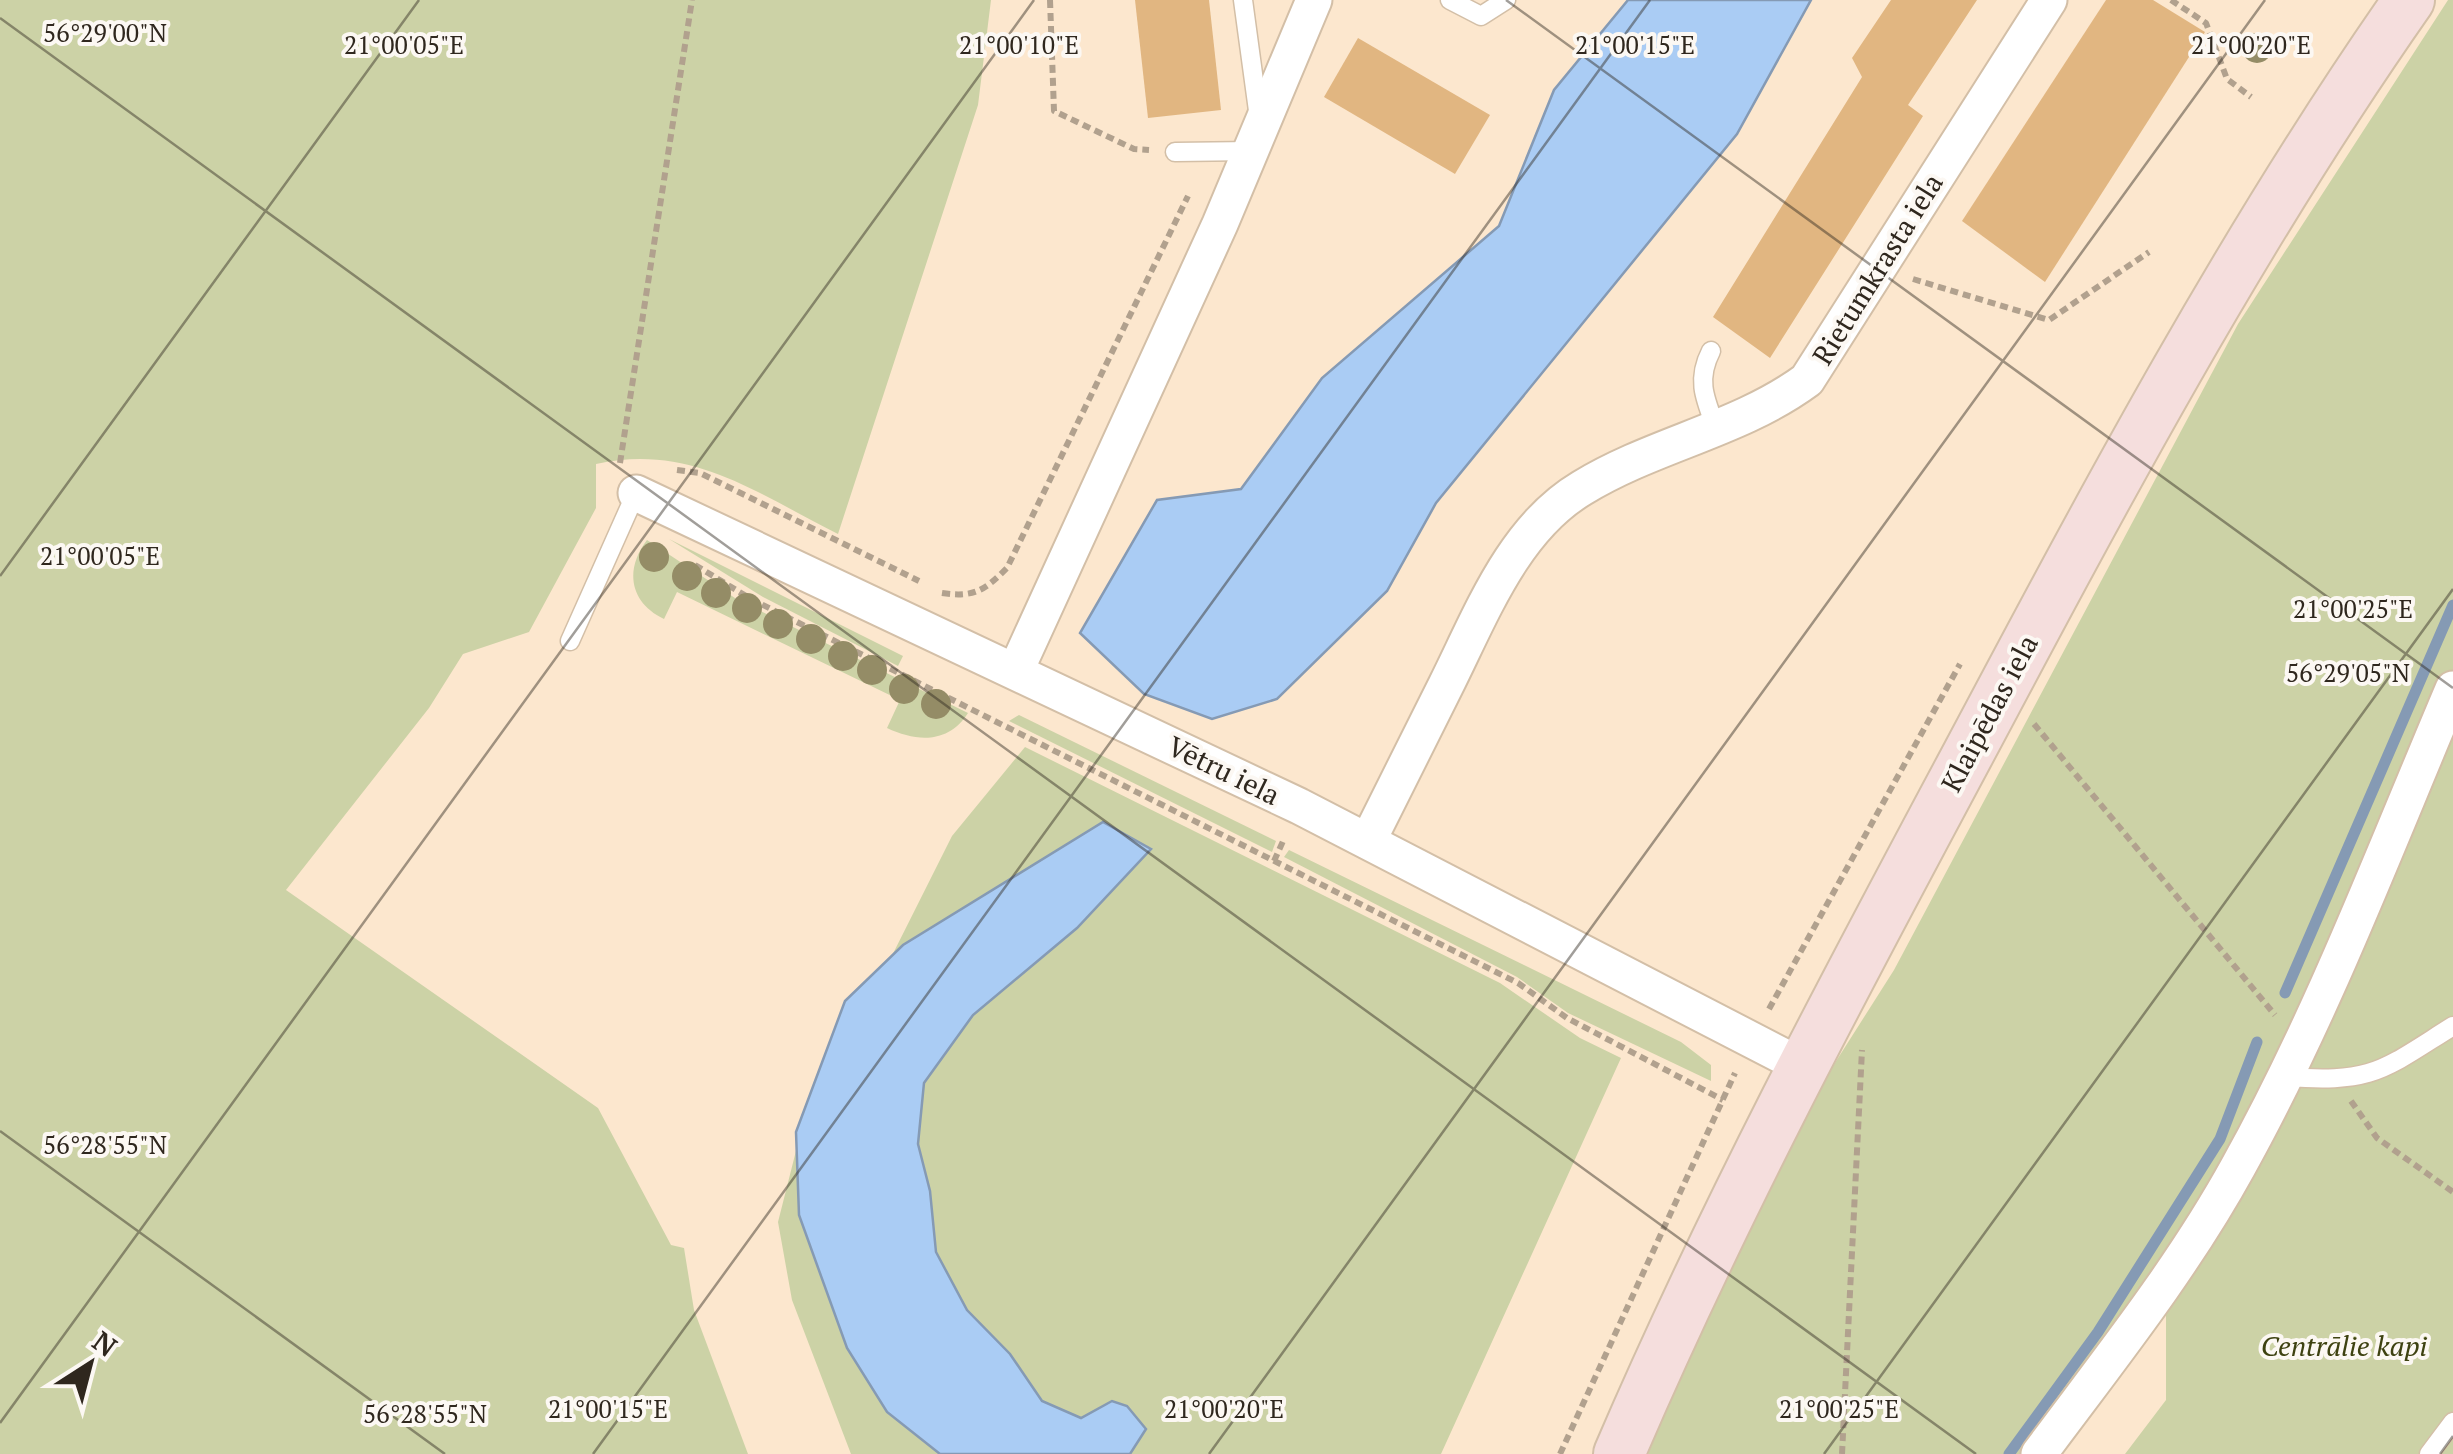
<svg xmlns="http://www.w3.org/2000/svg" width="2453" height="1454" font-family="'PT Serif',serif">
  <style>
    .green { fill: #ccd2a6 }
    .water { fill: #aaccf4; stroke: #859ab4; stroke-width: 2.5 }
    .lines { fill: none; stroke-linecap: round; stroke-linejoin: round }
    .stream { stroke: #859ab4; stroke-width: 11 }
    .building { fill: #e1b681 }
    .service-casing { stroke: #d3bfa7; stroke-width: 21 }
    .minor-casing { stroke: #d3bfa7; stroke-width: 39 }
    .secondary-casing { stroke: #d3bfa7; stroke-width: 54 }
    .path { stroke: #b1a18e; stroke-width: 6; stroke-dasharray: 8 5; stroke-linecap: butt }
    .service { stroke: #fff; stroke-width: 18 }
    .minor { stroke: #fff; stroke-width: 35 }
    .secondary { stroke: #f5dedd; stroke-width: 50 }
    .tree { fill: #948c66 }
    .ticks { fill: none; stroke: #2f271e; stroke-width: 2.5; stroke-opacity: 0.45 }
    .labels { text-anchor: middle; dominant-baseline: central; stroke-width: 8; stroke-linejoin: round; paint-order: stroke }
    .street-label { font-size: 28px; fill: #2f271e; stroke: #fcf8f3 }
    .park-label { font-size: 28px; font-style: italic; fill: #3e4211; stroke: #fcf8f3 }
    .ticks-label { font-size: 25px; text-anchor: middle; fill: #2f271e; stroke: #fcf8f3; stroke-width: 8; stroke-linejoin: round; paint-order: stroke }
  </style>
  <rect width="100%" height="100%" fill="#fce7ce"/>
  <g class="green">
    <path d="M0,0H991L978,105L838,534C756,493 691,443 596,464V508L529,632L463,654L429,708L286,890L598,1108L671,1245L684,1248L694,1310L748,1454H0Z"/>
    <path d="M2448,0H2453V1454H2125L2166,1400V1249L2111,1342L2028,1454H1648L1713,1290L1819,1088L1894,970L2238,324Z"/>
    <path d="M669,539L903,656L898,666L763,597Z"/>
    <path d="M647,540L738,600L968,713C948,744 917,742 887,728L900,700L677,592L664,619C630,603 624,570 647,540Z"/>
    <path d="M1019,715L1276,841L1272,852L1009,721Z"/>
    <path d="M1025,747L1500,983L1580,1038L1621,1058L1441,1454H851L792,1300L778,1222L798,1143L952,836Z"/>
    <path d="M1289,850L1681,1042L1711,1065V1081L1568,1013L1517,977L1284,857Z"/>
  </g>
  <g class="water">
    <path d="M1628,0H1811L1737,134L1436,503L1387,591L1277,699L1212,719L1144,694L1080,633L1157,500L1241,489L1322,378L1499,226L1554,90Z"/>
    <path d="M1103,822L1151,849L1077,928L973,1015L924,1083L918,1144L930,1191L936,1252L967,1310L1010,1354L1042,1401L1081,1418L1112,1401L1127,1406L1146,1429L1130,1454H940L887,1412L847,1348L799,1215L796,1132L845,1001L903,945Z"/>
  </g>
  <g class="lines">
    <g class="stream">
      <path d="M2285,993L2453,605"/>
      <path d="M2009,1454L2098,1332L2220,1139L2257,1042"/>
    </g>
  </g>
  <g class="building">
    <path d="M1135,0H1209L1221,110L1148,118Z"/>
    <path d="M1891,0H1977L1908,105L1923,116L1770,358L1713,317L1862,77L1852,58Z"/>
    <path d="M2106,0H2153L2205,32L2045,282L1962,221Z"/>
    <path d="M1358,38L1490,115L1455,174L1324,97Z"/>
  </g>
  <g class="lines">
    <g class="service-casing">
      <g id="service">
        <path d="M1243,0L1259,118"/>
        <path d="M1450,0L1481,16L1506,0"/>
        <path d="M1175,152L1251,151"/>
        <path d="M1711,351C1696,380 1705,399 1716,428"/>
        <path d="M570,641L636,493"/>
        <path d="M2286,1077C2374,1083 2381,1071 2453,1026"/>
        <path d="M2429,1454L2453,1422"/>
      </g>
    </g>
    <g class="minor-casing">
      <g id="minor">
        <path d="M636,493L1299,806L1802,1066"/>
        <path d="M1016,670L1220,224L1314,0"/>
        <path d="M1368,841C1394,789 1420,737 1446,685C1481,615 1513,529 1582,488C1654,444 1739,430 1807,380L2049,0"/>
        <path d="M2039,1454C2108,1361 2182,1269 2238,1167C2323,1014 2385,849 2453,689"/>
      </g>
    </g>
    <g class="secondary-casing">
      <path id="secondary" d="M1619,1454C1722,1214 1845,984 1968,754C2105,496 2241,240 2409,0"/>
    </g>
    <g class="path">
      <path d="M1050,0L1054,111L1134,149L1149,150"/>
      <path d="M2171,0L2206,23L2227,79L2251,97"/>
      <path d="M1913,279L2049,320L2149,252"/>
      <path d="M620,463L692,0"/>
      <path d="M677,470L700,473L919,581"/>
      <path d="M695,565L751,599L1518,983L1567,1018L1723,1100"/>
      <path d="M942,593C974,598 985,590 1007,568L1188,196"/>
      <path d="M2034,724L2275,1015"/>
      <path d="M1274,861L1284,839"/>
      <path d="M1769,1009L1960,664"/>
      <path d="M2351,1101L2377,1138L2453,1192"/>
      <path d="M1560,1454L1735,1073"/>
      <path d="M1842,1454L1862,1050"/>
    </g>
    <use href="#service" class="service"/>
    <use href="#minor" class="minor"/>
    <use href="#secondary" class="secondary"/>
  </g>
  <g class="tree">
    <circle cx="2257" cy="48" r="15"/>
    <circle cx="654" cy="557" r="15"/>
    <circle cx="687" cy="576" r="15"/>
    <circle cx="716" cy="593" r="15"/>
    <circle cx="747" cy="608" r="15"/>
    <circle cx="778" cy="624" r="15"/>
    <circle cx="811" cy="639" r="15"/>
    <circle cx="843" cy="656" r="15"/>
    <circle cx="872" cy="670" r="15"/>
    <circle cx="904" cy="689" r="15"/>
    <circle cx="936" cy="704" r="15"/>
  </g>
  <path class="ticks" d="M1506,0L2453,688M0,18L1976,1454M0,576L419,0M0,1131L445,1454M0,1423L1034,0M593,1454L1650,0M1209,1454L2265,0M1824,1454L2453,589M2440,1454L2453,1436"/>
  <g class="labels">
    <g class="street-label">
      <text transform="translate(1877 269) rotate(-58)">Rietumkrasta iela</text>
      <text transform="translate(1989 713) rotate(-62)">Klaipēdas iela</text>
      <text transform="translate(1224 770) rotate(26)">Vētru iela</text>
    </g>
    <g class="park-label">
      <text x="2344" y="1345">Centrālie kapi</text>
    </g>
  </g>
  <g class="ticks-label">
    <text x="105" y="42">56°29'00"N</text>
    <text x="1019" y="54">21°00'10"E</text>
    <text x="1635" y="54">21°00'15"E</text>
    <text x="2251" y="54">21°00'20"E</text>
    <text x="404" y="54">21°00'05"E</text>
    <text x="100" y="565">21°00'05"E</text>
    <text x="2353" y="618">21°00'25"E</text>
    <text x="2348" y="682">56°29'05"N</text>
    <text x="105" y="1154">56°28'55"N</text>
    <text x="608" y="1418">21°00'15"E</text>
    <text x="1224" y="1418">21°00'20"E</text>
    <text x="1839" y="1418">21°00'25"E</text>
    <text x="425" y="1423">56°28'55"N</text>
  </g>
  <g transform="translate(90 1364) rotate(36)" stroke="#fcf8f3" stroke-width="8" paint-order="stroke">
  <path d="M0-8L18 38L0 25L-18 38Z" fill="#2f271e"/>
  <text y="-15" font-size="28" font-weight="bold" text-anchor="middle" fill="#2f271e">N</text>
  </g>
</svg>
